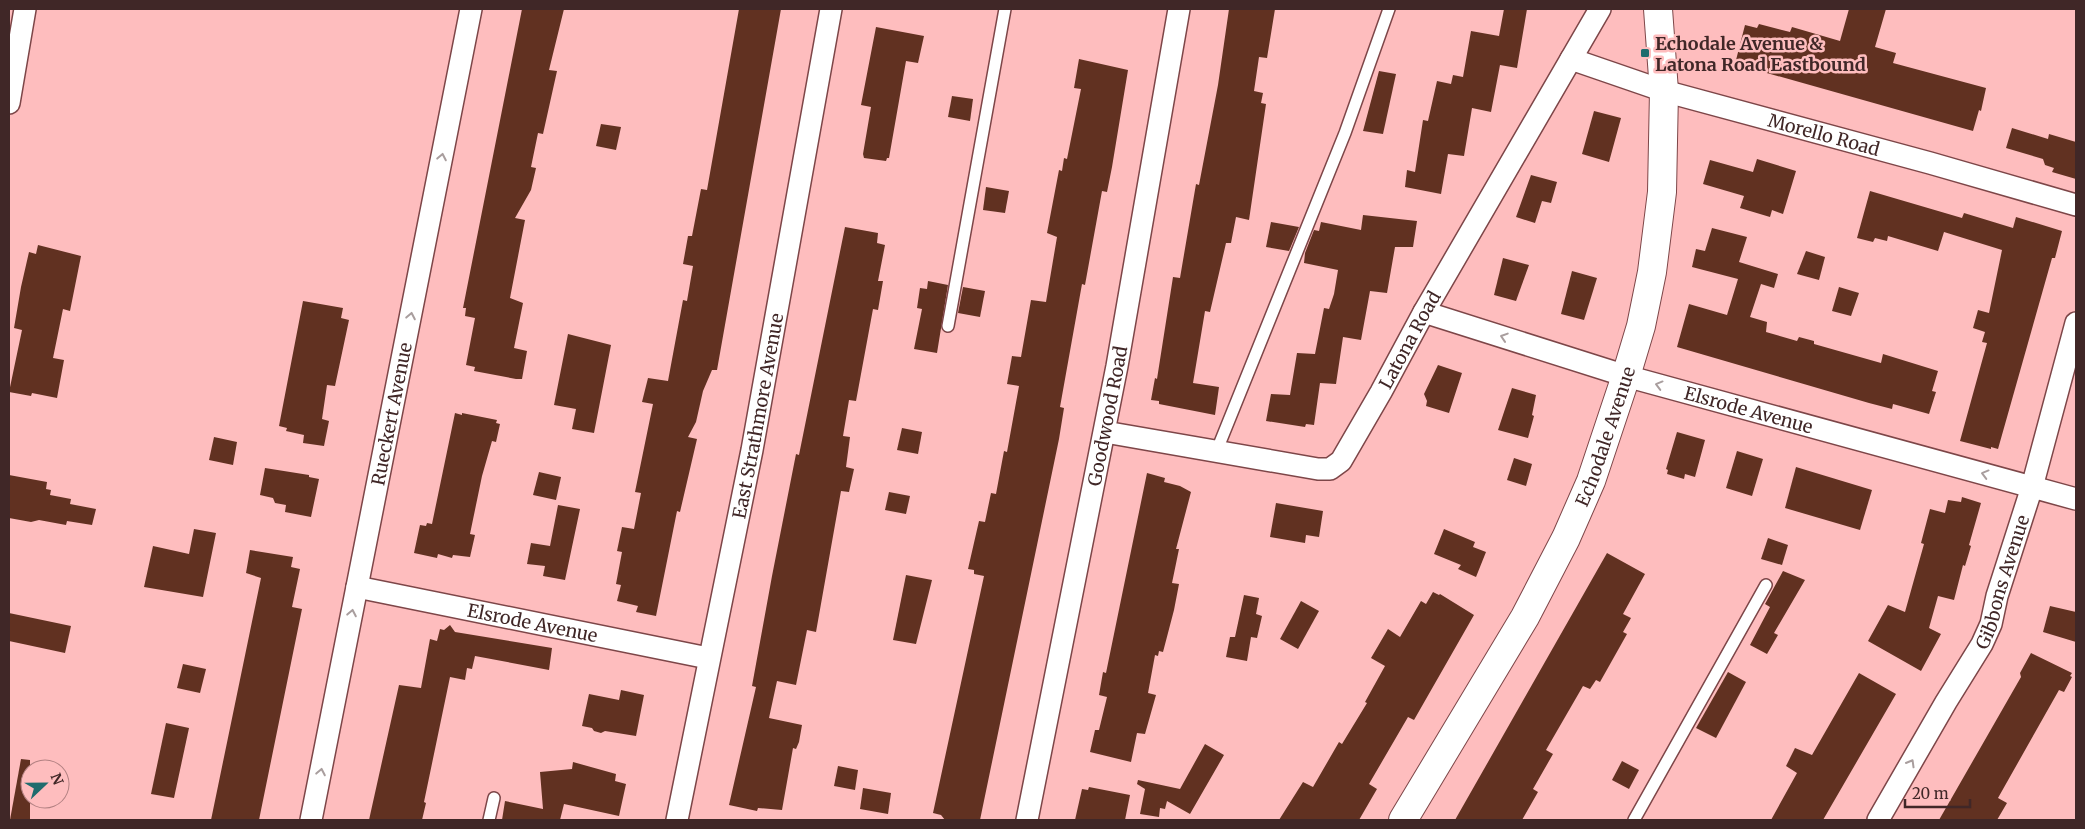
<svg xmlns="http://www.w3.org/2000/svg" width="2085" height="829" font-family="Merriweather,serif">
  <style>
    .building { fill: #613121 }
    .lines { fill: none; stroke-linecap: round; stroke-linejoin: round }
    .service-casing { stroke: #7d4648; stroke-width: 14 }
    .minor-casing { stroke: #7d4648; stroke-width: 24 }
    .secondary-casing { stroke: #7d4648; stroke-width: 30 }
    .service { stroke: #fff; stroke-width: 11 }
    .minor { stroke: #fff; stroke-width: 21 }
    .secondary { stroke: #fff; stroke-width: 28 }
    .oneway { stroke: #a99e9e }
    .poi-dot { fill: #1f6c6e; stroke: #febdbe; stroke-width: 2 }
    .labels { text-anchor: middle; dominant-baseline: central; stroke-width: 5; stroke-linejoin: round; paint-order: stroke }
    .poi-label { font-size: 18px; font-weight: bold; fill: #402727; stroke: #febdbe; text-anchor: start }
    .street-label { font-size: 18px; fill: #402727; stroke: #febdbe }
  </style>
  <rect width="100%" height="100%" fill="#febdbe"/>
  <g class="building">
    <path d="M522,9H564L549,70L557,71L543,134L538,133L531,167L536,168L531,190L515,218L525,220L510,298L523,303L514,348L527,351L522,379H516L474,371L475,367L466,365L475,318L465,316L466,308H463Z"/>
    <path d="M739,9H781L717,370H712L703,391L696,422L688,437L697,439L680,512L677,511L656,616L636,612L638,606L617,601L621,585L616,584L622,552L617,551L622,527L634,529L641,493L635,492L653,404L642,402L648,378L668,381L683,300L687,301L693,266L683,264L688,236H692L701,189L707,190Z"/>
    <path d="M1229,9H1275L1267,58L1259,57L1254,91L1263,93L1261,103L1266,104L1249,220L1236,217L1231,243H1226L1210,312L1205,311L1193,383L1219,387L1215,415L1159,404V401L1151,400L1155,378L1157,379L1173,277L1180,278L1196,184L1199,185L1218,85Z"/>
    <path d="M1504,9H1527L1517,68L1500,65L1491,112L1472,108L1464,156L1448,154L1441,194L1405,187L1407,170L1415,172L1423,120L1428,121L1437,81L1451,84L1453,75L1463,77L1471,31L1499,36Z"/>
    <path d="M1849,9H1886L1875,47L1896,53L1893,63L1986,88L1981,111L1979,110L1973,131L1735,64L1745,25L1757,28L1759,24L1790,32L1792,27L1840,41Z"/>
    <path d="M876,27L924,36L918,63L906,61L889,158H887L886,161L864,158L863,154L871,107L861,105Z"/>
    <path d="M1079,59L1128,70L1112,167L1107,192L1102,191L1085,285L1082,284L1060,407L1064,408L1059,439L980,820H945L941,815L933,813L984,576L974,574V570L968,569L979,521L985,522L991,493L996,494L1004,451L1007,452L1019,386L1007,384L1012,356L1021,357L1031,300L1046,302L1057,237L1047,233L1059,170L1062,171L1064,158L1067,159L1081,89L1074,88Z"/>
    <path d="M1379,71L1396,74L1383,134L1363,131Z"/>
    <path d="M952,96L973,99L970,121L948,117Z"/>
    <path d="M1594,111L1621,118L1609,162L1582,154Z"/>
    <path d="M601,124L621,127L616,150L596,146Z"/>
    <path d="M2012,128L2048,139L2049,134L2076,142V179L2052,172L2054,168L2045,165L2043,159L2006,148Z"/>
    <path d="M1757,159L1796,171L1783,214L1772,210L1770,217L1740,208L1744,196L1703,184L1710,160L1753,172Z"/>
    <path d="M1531,175L1557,182L1551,203L1542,201L1535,223L1516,217Z"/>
    <path d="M986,187L1009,191L1005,213L983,210Z"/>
    <path d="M1870,191L1962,218L1964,213L2013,228L2016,217L2062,231L2055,258H2052L1998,449L1991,447V449L1960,441L1987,343L1982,342L1985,332L1973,328L1978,310L1989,313L2002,250L1944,232L1938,251L1888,236L1887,241L1875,238L1873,242L1857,238Z"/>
    <path d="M1363,215L1417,221L1413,247H1395L1387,293L1370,291L1361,340L1343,337L1336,384L1320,383L1314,425L1306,424L1305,427L1266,421L1271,394L1290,395L1297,353L1315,354L1324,308L1329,309L1334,294L1338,270L1304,263L1305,253L1314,230L1319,231L1321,222L1361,230Z"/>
    <path d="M1271,222L1299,227L1289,251L1266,247Z"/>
    <path d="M845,227L878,233L877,243L885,245L878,281H883L878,310L873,309L856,401L849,400L843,436L850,437L846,467L854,469L849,492L841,491L816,632L807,630L796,685L777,681L769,718L802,725L799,742L796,749L793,748L782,810L758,808L757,811L729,805L756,687L752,686L772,576L796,454L799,455Z"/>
    <path d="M1712,228L1747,237L1739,262L1778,274L1774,288L1761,284L1750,317L1767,322L1766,332L1797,341L1799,337L1814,341V344L1881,363L1883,354L1938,371L1932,391L1936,392L1929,414L1893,404L1892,409L1869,403L1677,347L1689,304L1727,315L1738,279L1692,267L1696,249L1705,251Z"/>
    <path d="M38,245L81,256L70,311L63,309L53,358L64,360L57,398L32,393L31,396L9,392L22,330L14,328L21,287L29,252L36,254Z"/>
    <path d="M1806,251L1825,257L1819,280L1797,274Z"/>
    <path d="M1503,258L1529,265L1516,301L1494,295Z"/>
    <path d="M1572,271L1597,278L1584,320L1561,314Z"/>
    <path d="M928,281L948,285L937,353L914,349L922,309L917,308L920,288L927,289Z"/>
    <path d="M963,287L985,291L980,317L958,313Z"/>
    <path d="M1839,287L1859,293L1851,316L1832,311Z"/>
    <path d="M303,301L343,308L341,318L349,320L335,386L327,385L322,419L329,421L324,446L303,443L304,435L286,431L287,428L279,426Z"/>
    <path d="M568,334L611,345L594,433L572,429L576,409L554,405Z"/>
    <path d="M1438,365L1462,373L1449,413L1426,406L1427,401L1424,394Z"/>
    <path d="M1512,388L1536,395L1532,415L1534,416L1528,438L1498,430Z"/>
    <path d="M455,413L462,415V413L497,420L496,423L500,424L496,442L492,441L482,476L470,534L475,535L470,557L453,555L452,558L438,554L437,558L414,553L420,525L426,526L427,523L432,524Z"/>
    <path d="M902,428L922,432L918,454L897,450Z"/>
    <path d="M1677,432L1705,440L1695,477L1685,474L1684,479L1667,474L1668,470L1666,469Z"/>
    <path d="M214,437L237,442L233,465L209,460Z"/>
    <path d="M1737,451L1763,459L1752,496L1726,488Z"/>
    <path d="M1514,458L1532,464L1526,486L1507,480Z"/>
    <path d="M1796,467L1872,490L1860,530L1785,508Z"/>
    <path d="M265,468L309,475V477L319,479L311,517L285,512L286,505L275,503L273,498L260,495Z"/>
    <path d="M539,472L561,477L556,500L533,495Z"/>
    <path d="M1147,473L1165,478L1164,482L1180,486L1191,492L1176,549H1179L1172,583L1179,584L1174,610L1163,652L1159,651L1158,656L1155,655L1148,693L1156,695L1145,734L1137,733L1131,762L1090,752L1095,730H1099L1107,697L1099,695L1103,672L1106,673Z"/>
    <path d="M9,475L47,482L46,489L51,490L50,495L71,499L70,504L96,509L92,525L67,521L66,525L39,520L31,522L9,518Z"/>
    <path d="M889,492L910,496L906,514L885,510Z"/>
    <path d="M1962,497L1981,503L1969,545L1971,546L1965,566L1963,565L1954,600L1938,596L1929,628L1941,634L1921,671L1868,641L1888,605L1905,612L1924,544L1921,543L1930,509L1945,513L1948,500L1961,502Z"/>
    <path d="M1276,503L1323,511L1319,537L1306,535L1305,543L1270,537Z"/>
    <path d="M558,505L580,509L565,580L543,576L545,566L527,564L531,543L550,546Z"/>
    <path d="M194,529L216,533L203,597L144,587L153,546L189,554Z"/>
    <path d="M1444,529L1475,542L1473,547L1486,552L1476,577L1458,569L1461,565L1434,554Z"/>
    <path d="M1768,538L1788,545L1782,565L1761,559Z"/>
    <path d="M250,550L293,557L291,567L300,569L292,607L302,609L259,820H211L261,578L246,573Z"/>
    <path d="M1607,553L1645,574L1623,614L1631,618L1623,632L1627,634L1600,682L1596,680L1590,689L1583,686L1546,750L1553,754L1533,789L1538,792L1522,820H1455Z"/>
    <path d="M1783,571L1805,580L1774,633L1778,635L1767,654L1750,645L1770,607L1765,604Z"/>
    <path d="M906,575L932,580L916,644L893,640Z"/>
    <path d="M1433,592L1439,595L1440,594L1474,615L1414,720L1408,717L1369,784L1377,789L1359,820H1279L1303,782L1313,787L1339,742L1342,744L1367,703L1365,702L1385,666L1371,658L1388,629L1400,637L1421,601L1426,604Z"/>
    <path d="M1244,595L1259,598L1256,614L1262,616L1257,638L1251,637L1247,661L1226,657L1230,637H1235Z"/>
    <path d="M1301,601L1319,611L1298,649L1280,639Z"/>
    <path d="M2050,606L2076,612V642L2043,632Z"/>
    <path d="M9,613L71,626L65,653L9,641Z"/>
    <path d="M450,625L455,632L552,648L549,670L475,656L472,669L467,668L465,680L450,677L424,802L426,803L422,820H369L399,685L421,688L430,639L437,641L440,629L444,630Z"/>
    <path d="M2031,653L2072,673L2070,676L2072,677L2064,692L2059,690L1998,798L2007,803L1997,820H1939L2021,677L2020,673Z"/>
    <path d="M183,664L206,669L200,693L177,688Z"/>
    <path d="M1728,672L1746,682L1716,738L1696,728Z"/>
    <path d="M1859,673L1896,694L1823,820H1771L1797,773L1786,766L1795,748L1812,755Z"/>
    <path d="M621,690L644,695L636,736L605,731L601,733L594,731L592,728L582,726L589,694L619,700Z"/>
    <path d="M166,723L189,728L174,798L151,794Z"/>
    <path d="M1205,744L1224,755L1190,814L1167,801L1165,809L1160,808L1159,817L1140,814L1145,789L1137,784L1138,780L1180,789Z"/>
    <path d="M21,759L30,760V820H10Z"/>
    <path d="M1622,761L1639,770L1629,789L1612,780Z"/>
    <path d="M573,762L616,774L615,781L626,784L619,816L564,804L560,820H502L505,801L543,809L540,772L572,769Z"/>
    <path d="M838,766L858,770L855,790L834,786Z"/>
    <path d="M1089,787L1130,795L1125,820H1075L1082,789L1088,790Z"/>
    <path d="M863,788L891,793L888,814L860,809Z"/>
  </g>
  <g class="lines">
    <g class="service-casing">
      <g id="service">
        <path d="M948,326L1005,9"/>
        <path d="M1217,450L1345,133L1389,9"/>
        <path d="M489,820L494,798"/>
        <path d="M1634,820L1766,585"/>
      </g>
    </g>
    <g class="minor-casing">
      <g id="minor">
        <path id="s1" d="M1571,59L1664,91L1930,163L2076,205"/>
        <path d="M9,103L25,9"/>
        <path id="s2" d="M1424,312L1626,376L2076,499"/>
        <path id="s3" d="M1105,432L1318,469H1330L1341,461L1381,392L1424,312L1600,9"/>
        <path id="s4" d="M357,587L708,658"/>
        <path id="s5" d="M311,820L471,9"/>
        <path id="s6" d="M677,820L752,450L831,9"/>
        <path id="s7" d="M1027,820L1117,366L1179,9"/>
        <path id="s8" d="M1878,820L1946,702L1982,644L1991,624L1997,596L2032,487L2076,323"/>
      </g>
    </g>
    <g class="secondary-casing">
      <g id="secondary">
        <path id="s9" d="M1403,820L1525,617L1566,538L1591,481L1626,376L1641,326L1652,272L1662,192L1664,91L1658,9"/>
      </g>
    </g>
    <use href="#service" class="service"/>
    <use href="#minor" class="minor"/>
    <use href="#secondary" class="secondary"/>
  </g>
  <defs><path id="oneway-chevron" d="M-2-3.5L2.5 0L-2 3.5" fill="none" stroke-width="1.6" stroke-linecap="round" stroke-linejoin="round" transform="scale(1.25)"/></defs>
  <g class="oneway">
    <use href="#oneway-chevron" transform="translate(442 157) rotate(-79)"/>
    <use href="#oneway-chevron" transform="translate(411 316) rotate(-79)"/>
    <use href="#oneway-chevron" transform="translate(1504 337) rotate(-162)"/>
    <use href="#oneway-chevron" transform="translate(1659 385) rotate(-165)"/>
    <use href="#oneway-chevron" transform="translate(1985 474) rotate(-165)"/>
    <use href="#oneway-chevron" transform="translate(352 613) rotate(-79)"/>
    <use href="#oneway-chevron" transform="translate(1911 763) rotate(-60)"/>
    <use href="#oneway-chevron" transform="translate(321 772) rotate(-79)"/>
  </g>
  <rect class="poi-dot" x="1640" y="48" width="10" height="10" rx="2.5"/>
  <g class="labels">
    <g class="poi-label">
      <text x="1655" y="43">Echodale Avenue &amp;<tspan x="1655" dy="21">Latona Road Eastbound</tspan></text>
    </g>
    <g class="street-label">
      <text stroke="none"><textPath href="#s1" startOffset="264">Morello Road</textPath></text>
      <text stroke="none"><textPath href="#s3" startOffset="381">Latona Road</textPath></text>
      <text stroke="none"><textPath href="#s2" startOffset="339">Elsrode Avenue</textPath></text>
      <text stroke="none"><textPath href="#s5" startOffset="414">Rueckert Avenue</textPath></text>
      <text stroke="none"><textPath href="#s6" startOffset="412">East Strathmore Avenue</textPath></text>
      <text stroke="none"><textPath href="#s7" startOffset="412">Goodwood Road</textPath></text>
      <text stroke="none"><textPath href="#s9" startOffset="435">Echodale Avenue</textPath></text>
      <text stroke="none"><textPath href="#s8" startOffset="270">Gibbons Avenue</textPath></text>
      <text stroke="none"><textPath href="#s4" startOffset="179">Elsrode Avenue</textPath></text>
    </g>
  </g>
  <rect width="2085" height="829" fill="none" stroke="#402727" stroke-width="20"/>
  <g transform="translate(45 784) rotate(68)"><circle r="24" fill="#febdbe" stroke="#b28182"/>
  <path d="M0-4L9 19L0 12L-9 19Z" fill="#1f6c6e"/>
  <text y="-8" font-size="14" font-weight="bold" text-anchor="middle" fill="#402727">N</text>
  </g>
  <path d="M1905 799v8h65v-8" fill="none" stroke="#402727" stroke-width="2.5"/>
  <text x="1912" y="799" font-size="15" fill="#402727" stroke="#febdbe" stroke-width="4" paint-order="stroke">20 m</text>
</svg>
